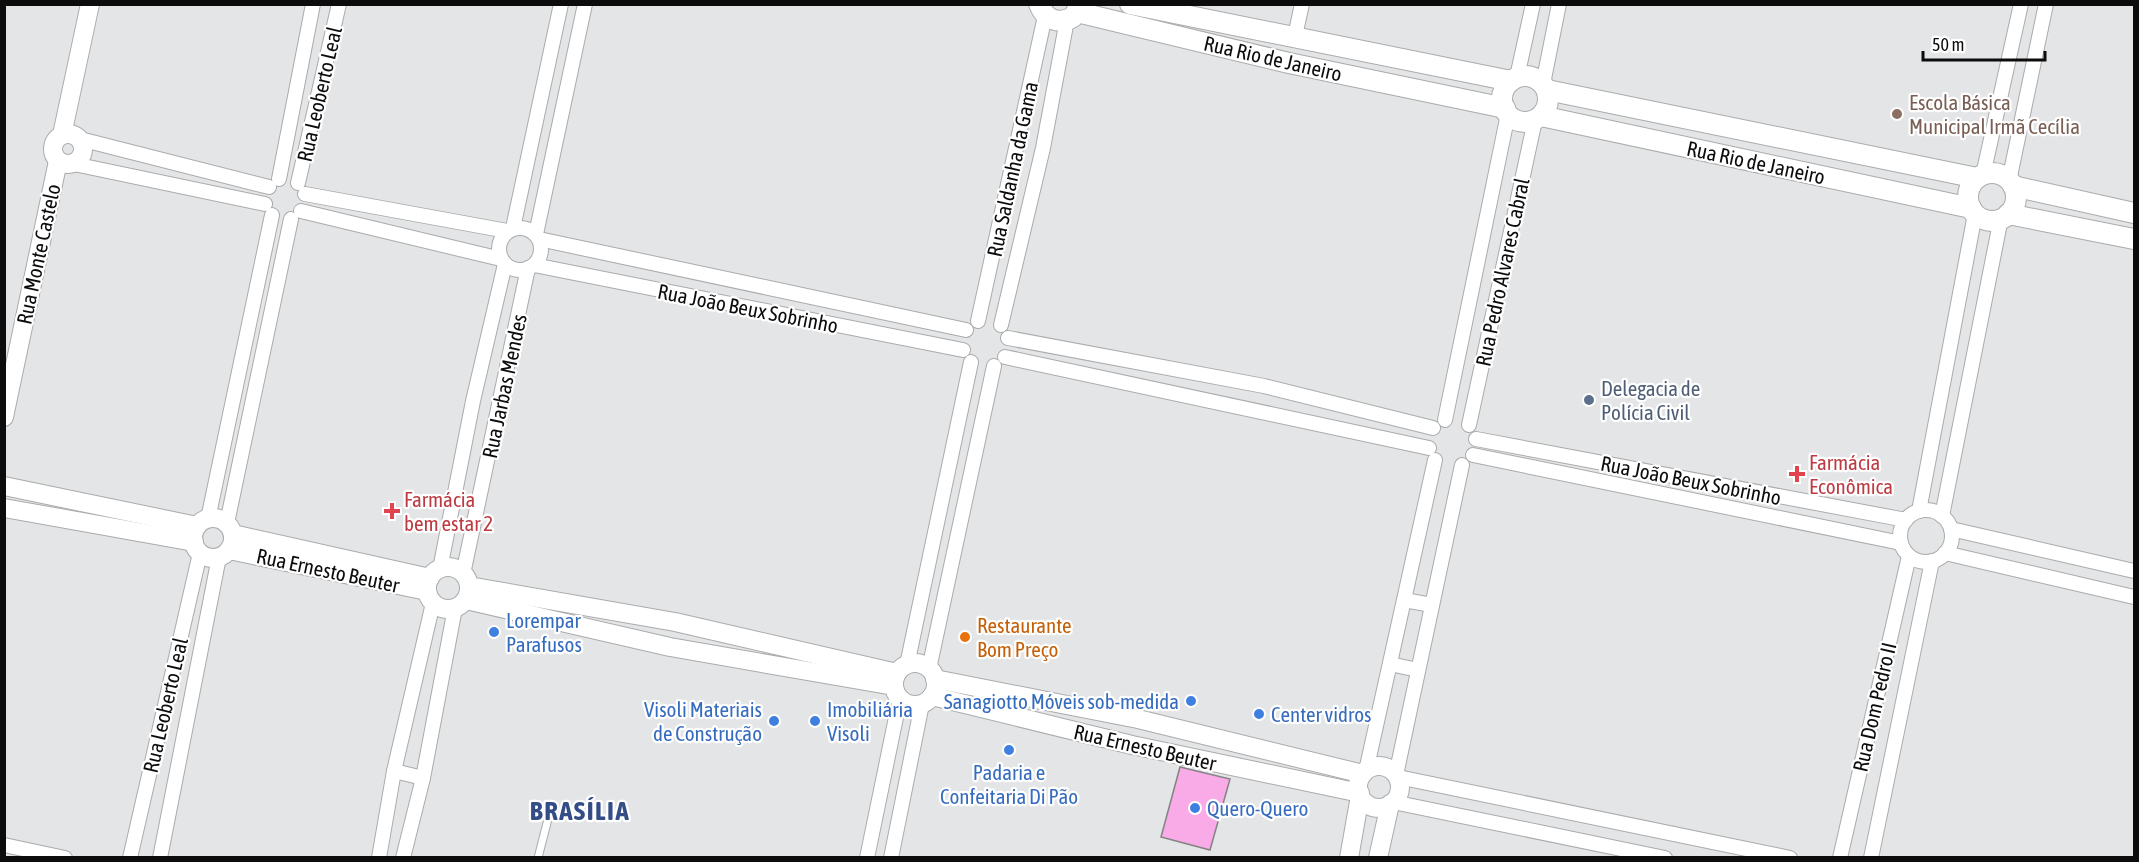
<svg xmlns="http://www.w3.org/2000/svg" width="2139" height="862" font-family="'Asap Condensed',sans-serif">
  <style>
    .building { fill: #f9abe7; stroke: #848384; stroke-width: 1.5 }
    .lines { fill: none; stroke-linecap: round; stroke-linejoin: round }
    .service-casing { stroke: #aaabac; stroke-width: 9 }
    .minor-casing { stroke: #aaabac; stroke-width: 16 }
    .tertiary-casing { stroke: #aaabac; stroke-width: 20 }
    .secondary-casing { stroke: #aaabac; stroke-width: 22 }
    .service { stroke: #fff; stroke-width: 7 }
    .minor { stroke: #fff; stroke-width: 14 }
    .tertiary { stroke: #fff; stroke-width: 18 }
    .secondary { stroke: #fff; stroke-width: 20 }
    .education-dot { fill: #8d6e63; stroke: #fff; stroke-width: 2 }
    .service-dot { fill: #5c6f8a; stroke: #fff; stroke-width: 2 }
    .health-dot { fill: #e0444e; stroke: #fff; stroke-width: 2 }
    .shop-dot { fill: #3f7fe0; stroke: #fff; stroke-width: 2 }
    .food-dot { fill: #e8710a; stroke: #fff; stroke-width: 2 }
    .labels { text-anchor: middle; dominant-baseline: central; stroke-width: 4.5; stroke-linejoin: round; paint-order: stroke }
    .street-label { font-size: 21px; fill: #0c0c0d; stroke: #fff }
    .education-label { font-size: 21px; fill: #785e54; stroke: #fff; text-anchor: start }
    .service-label { font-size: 21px; fill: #4e5e75; stroke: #fff; text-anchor: start }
    .health-label { font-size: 21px; fill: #be3a42; stroke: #fff; text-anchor: start }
    .shop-label { font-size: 21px; fill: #366cbe; stroke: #fff; text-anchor: start }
    .food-label { font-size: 21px; fill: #c56008; stroke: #fff; text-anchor: start }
    .district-label { font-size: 27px; font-weight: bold; letter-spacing: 1.5px; fill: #344d86; stroke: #fff }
  </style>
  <rect width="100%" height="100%" fill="#e4e5e6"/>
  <path class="building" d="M1180,767L1230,779L1210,850L1161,837Z"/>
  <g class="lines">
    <g class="service-casing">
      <path id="service" d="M538,858L548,819"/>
    </g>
    <g class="minor-casing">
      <g id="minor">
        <path d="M1295,36L1302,4"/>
        <path d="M1517,77L1533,4"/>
        <path d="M1543,84L1559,4"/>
        <path d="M80,139L269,187"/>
        <path d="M74,164L265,204"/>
        <path d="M1983,175L2021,4"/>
        <path d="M279,179L313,4"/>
        <path d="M2009,181L2046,4"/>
        <path d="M298,183L339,4"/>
        <path d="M305,194L507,231"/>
        <path d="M301,211L501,259"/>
        <circle cx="520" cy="249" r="21"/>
        <path d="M513,228L561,4"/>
        <path d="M536,234L585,4"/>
        <path d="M539,239L966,330"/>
        <path d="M534,265L963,350"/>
        <path d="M978,321L1045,16"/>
        <path d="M1001,325L1043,148L1067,20"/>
        <path d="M1008,338L1264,386L1433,428"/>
        <path d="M1005,357L1429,448"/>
        <path d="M1445,420L1508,114"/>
        <path d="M1469,425L1535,120"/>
        <path d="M1476,439L1906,520"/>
        <path d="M1473,455L1901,543"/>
        <circle cx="1926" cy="536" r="26"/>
        <path d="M1919,511L1975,214"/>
        <path d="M1942,516L2001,218"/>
        <path d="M208,519L272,215"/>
        <path d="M227,523L291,219"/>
        <path d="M1951,529L2134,571"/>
        <path d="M1945,553L2134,597"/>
        <path d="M440,569L473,401L505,264"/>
        <path d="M463,574L528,268"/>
        <path d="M1404,600L1432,605"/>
        <path d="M1390,664L1418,670"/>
        <path d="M907,665L971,362"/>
        <path d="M929,669L994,366"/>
        <path d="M394,771L423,778"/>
        <path d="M1366,771L1435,460"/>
        <path d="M1396,775L1462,465"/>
        <path d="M1398,777L1790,858"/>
        <path d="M1393,802L1665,858"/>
        <path d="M4,845L65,858"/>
        <path d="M130,858L200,553"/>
        <path d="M160,858L219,557"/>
        <path d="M379,858L394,771L433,603"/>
        <path d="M403,858L423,778L455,608"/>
        <path d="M867,858L900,698"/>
        <path d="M891,858L922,704"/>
        <path d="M1840,858L1909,556"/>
        <path d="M1871,858L1932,561"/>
      </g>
    </g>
    <g class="tertiary-casing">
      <g id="tertiary">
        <circle cx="68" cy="149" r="15"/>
        <path d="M62,135L90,4"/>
        <path d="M4,417L58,161"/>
        <path d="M4,486L197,526"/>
        <path d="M4,508L194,542"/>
        <circle cx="213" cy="538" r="20"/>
        <path d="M233,534L430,578"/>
        <path d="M229,550L427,591"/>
        <circle cx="448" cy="588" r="21"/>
        <path d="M469,586L675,622L897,673"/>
        <path d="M466,600L670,647L894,686"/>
        <circle cx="915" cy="684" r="21"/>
        <path d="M935,679L1138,719L1363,774"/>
        <path d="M932,696L1132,745L1360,793"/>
        <circle cx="1379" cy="787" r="21"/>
        <path d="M1349,858L1360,796"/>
        <path d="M1378,858L1390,804"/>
      </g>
    </g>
    <g class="secondary-casing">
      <g id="secondary">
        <path d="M1039,4C1045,20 1059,25 1073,17L1081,4"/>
        <path d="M1130,4L1511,81"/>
        <path d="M1077,12L1289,63L1505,108"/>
        <circle cx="1525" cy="99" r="23"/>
        <path d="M1547,90L1977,178"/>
        <path d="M1541,116L1971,208"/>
        <circle cx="1992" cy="197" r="24"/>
        <path d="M2013,186L2134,213"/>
        <path d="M2008,214L2134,239"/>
      </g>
    </g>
    <use href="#service" class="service"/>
    <use href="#minor" class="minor"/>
    <use href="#tertiary" class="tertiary"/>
    <use href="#secondary" class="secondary"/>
  </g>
  <circle class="education-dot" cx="1897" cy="114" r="6"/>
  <circle class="service-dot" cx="1589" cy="400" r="6"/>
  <g class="health-dot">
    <path d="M1794 465h6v6h6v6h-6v6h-6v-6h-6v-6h6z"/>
    <path d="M389 502h6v6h6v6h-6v6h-6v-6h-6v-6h6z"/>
  </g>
  <g class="shop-dot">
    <circle cx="494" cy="632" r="6"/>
    <circle cx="1191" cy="701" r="6"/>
    <circle cx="1259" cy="714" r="6"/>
    <circle cx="774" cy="721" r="6"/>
    <circle cx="815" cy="721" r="6"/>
    <circle cx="1009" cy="750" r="6"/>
    <circle cx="1195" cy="808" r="6"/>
  </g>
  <circle class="food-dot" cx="965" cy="637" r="6"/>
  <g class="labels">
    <g class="street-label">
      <text transform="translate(1273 58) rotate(13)">Rua Rio de Janeiro</text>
      <text transform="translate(319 94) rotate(-77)">Rua Leoberto Leal</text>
      <text transform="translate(1756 162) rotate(12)">Rua Rio de Janeiro</text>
      <text transform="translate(1012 169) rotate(-78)">Rua Saldanha da Gama</text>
      <text transform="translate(38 254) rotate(-78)">Rua Monte Castelo</text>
      <text transform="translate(1502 272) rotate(-78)">Rua Pedro Alvares Cabral</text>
      <text transform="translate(748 308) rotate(11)">Rua João Beux Sobrinho</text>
      <text transform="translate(504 386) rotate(-78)">Rua Jarbas Mendes</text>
      <text transform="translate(1691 480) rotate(11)">Rua João Beux Sobrinho</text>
      <text transform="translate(328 570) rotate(12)">Rua Ernesto Beuter</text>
      <text transform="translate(165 705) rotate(-77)">Rua Leoberto Leal</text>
      <text transform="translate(1874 707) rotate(-77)">Rua Dom Pedro II</text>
      <text transform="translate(1145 747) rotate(13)">Rua Ernesto Beuter</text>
    </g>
    <g class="education-label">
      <text x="1909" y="102">Escola Básica<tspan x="1909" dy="24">Municipal Irmã Cecília</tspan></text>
    </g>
    <g class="service-label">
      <text x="1601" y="388">Delegacia de<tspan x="1601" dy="24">Polícia Civil</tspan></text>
    </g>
    <g class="health-label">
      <text x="1809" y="462">Farmácia<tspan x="1809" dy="24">Econômica</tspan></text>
      <text x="404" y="499">Farmácia<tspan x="404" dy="24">bem estar 2</tspan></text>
    </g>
    <g class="shop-label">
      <text x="506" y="620">Lorempar<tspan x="506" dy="24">Parafusos</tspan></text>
      <text x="1179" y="701" text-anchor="end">Sanagiotto Móveis sob-medida</text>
      <text x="762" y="709" text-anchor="end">Visoli Materiais<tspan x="762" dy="24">de Construção</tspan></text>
      <text x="827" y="709">Imobiliária<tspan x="827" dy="24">Visoli</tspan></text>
      <text x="1271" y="714">Center vidros</text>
      <text x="1009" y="772" text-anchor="middle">Padaria e<tspan x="1009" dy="24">Confeitaria Di Pão</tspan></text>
      <text x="1207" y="808">Quero-Quero</text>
    </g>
    <g class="food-label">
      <text x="977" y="625">Restaurante<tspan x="977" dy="24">Bom Preço</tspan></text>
    </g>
    <g class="district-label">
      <text x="580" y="810">BRASÍLIA</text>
    </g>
  </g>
  <rect width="2139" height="862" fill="none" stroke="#0c0c0d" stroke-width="12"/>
  <path d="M1923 51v9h122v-9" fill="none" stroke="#0c0c0d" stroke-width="3"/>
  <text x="1932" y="51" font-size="18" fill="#0c0c0d" stroke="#ffffff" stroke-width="4.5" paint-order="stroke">50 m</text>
</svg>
